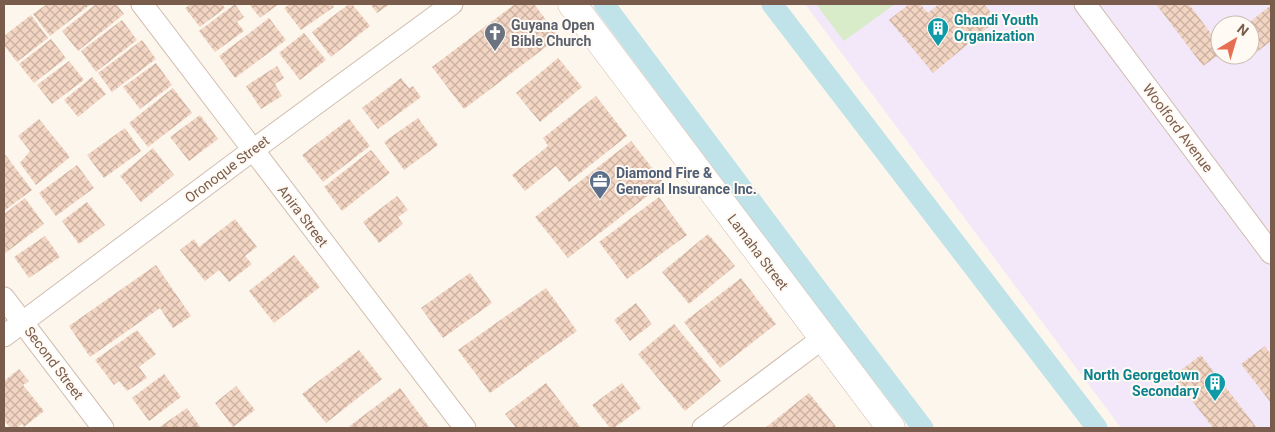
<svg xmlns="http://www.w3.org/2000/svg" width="1275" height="432" font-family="Roboto,sans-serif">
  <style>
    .education { fill: #f3e8fa; fill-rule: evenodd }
    .green { fill: #d8ecc9 }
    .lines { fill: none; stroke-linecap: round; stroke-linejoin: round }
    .canal { stroke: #bfe3e8; stroke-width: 21 }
    .building { fill: url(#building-cross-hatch) }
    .minor-casing { stroke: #d1beb0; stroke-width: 23 }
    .tertiary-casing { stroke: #d1beb0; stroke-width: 29 }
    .minor { stroke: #fff; stroke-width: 21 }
    .tertiary { stroke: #fff; stroke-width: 28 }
    .labels { text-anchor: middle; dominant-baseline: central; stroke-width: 4; stroke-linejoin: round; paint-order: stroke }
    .culture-label { font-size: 14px; font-weight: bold; fill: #0d838f; stroke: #fffaf3; text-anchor: start }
    .worship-label { font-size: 14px; font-weight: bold; fill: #5b616d; stroke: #fffaf3; text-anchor: start }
    .street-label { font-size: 14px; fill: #7a5c4d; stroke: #fffaf3 }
    .service-label { font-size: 14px; font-weight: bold; fill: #4e5e75; stroke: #fffaf3; text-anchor: start }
  </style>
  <defs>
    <pattern id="building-cross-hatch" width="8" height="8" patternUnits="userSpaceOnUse" patternTransform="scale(1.25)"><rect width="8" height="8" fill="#f3d5c3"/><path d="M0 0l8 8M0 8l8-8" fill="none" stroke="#cab0a1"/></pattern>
  </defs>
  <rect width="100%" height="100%" fill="#fdf6ec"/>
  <path class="education" d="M805,4H1271V428H1121ZM1220,25H1250V55H1220Z"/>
  <path class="green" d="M816,4H895L844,41Z"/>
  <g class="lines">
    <g class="canal">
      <path d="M604,4L811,281L923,428"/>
      <path d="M772,4L1097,428"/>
    </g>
  </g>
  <g class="building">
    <path d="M47,4H91L50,36L33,14Z"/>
    <path d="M96,4H116L124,14L78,51L62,31Z"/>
    <path d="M191,4H222L225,8L200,27L185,8Z"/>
    <path d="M235,4L244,17L237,22L244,31L215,52L199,31Z"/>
    <path d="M249,4H279L260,18Z"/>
    <path d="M290,4H332L334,7L301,30L284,8Z"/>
    <path d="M349,4H352L370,26L331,57L312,32Z"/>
    <path d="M370,4H390L377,13Z"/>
    <path d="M515,4H534L559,37L464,109L432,67Z"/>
    <path d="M909,4H920L928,13L939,4H984L997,20L933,73L889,20Z"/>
    <path d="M1156,4H1189L1220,46V54L1203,66Z"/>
    <path d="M1271,5V41L1248,59L1244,55H1250V25H1246Z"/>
    <path d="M31,15L48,38L17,62L4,45V36Z"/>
    <path d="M269,18L286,40L235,78L219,56Z"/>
    <path d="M122,20L137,40L96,72L81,51Z"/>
    <path d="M304,33L326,60L300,80L279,53Z"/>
    <path d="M51,39L66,58L34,83L19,64Z"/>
    <path d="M142,40L156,59L112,92L98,73Z"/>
    <path d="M558,58L582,87L540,122L516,93Z"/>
    <path d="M69,61L84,80L52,104L37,85Z"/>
    <path d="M156,63L172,85L140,109L123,87Z"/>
    <path d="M277,66L284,78L275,84L282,96L261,109L246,86Z"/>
    <path d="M92,77L106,94L78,117L64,100Z"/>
    <path d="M401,78L409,88L413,86L421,97L378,129L362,108Z"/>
    <path d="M173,88L192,113L148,147L129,123Z"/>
    <path d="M596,96L627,136L569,182L556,166L525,191L512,175L548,146L543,138Z"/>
    <path d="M200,115L218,139L189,161L170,137Z"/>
    <path d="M418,118L438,145L404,170L384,142Z"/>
    <path d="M39,119L70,157L36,185L20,163L30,151L18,136Z"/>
    <path d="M349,119L370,146L323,182L302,155Z"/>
    <path d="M125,128L141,151L104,178L87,155Z"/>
    <path d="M631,141L664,183L568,258L535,217Z"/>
    <path d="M153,148L174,175L141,202L120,176Z"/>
    <path d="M371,150L390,173L342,211L324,187Z"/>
    <path d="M4,153L32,190L4,211Z"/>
    <path d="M77,165L94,188L56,216L39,193Z"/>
    <path d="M397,196L408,210L398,217L403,224L379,243L363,222Z"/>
    <path d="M659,197L687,235L627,279L599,242Z"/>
    <path d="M25,198L44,224L4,254V214Z"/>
    <path d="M87,202L105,225L79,244L62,221Z"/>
    <path d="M235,219L257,247L245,256L252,264L229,282L219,270L205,281L180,250L194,239L199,247Z"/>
    <path d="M708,234L735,266L689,304L662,272Z"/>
    <path d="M45,236L60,257L29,278L14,257Z"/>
    <path d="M294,255L320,287L274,323L249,291Z"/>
    <path d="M156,265L191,316L173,328L160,308L90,357L69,326Z"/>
    <path d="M470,273L492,303L443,338L421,308Z"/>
    <path d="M741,278L776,324L720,368L684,322Z"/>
    <path d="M546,288L577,331L490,393L458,350Z"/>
    <path d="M636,303L652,324L630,341L614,320Z"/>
    <path d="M674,324L721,381L685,411L638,354Z"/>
    <path d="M137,330L156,354L139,367L147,378L127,391L119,381L114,385L95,360Z"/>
    <path d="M1265,346L1271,355V403L1241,364Z"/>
    <path d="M359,350L382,379L326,423L302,394Z"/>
    <path d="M1201,355L1257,428H1213L1173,376Z"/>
    <path d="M19,369L29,381L23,385L44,411L24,427L22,424L17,428H10L4,420V381Z"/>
    <path d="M164,374L181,397L149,421L132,398Z"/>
    <path d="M546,383L581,428H516L505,414Z"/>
    <path d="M622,383L641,408L614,428H610L592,405Z"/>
    <path d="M236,386L255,410L233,427L215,403Z"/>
    <path d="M400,388L430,428H347Z"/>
    <path d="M809,393L837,428H765Z"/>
    <path d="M187,408L201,428H158Z"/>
  </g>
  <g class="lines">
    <g class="minor-casing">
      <g id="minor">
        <path d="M142,4L465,428"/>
        <path d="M1085,4L1271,253"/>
        <path d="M4,298L103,428"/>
        <path d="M4,336L253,150L452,4"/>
        <path d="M703,428L823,338"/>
      </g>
    </g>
    <g class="tertiary-casing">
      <path id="tertiary" d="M572,4L891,428"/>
    </g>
    <use href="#minor" class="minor"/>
    <use href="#tertiary" class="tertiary"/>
  </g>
  <defs>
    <g id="building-pin" transform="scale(1.125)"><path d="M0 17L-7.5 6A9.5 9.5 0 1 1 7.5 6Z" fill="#0f9aa8" stroke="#fffaf3"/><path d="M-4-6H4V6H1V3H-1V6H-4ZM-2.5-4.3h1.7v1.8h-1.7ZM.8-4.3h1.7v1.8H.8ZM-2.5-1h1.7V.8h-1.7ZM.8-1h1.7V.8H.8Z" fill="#fff"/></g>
    <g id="church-pin" transform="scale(1.125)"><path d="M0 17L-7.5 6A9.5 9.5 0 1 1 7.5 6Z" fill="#6b7280" stroke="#fffaf3"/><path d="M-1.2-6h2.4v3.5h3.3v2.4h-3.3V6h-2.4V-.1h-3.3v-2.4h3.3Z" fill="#fff"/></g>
    <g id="office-pin" transform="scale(1.125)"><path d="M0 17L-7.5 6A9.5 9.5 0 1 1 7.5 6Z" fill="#5c6f8a" stroke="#fffaf3"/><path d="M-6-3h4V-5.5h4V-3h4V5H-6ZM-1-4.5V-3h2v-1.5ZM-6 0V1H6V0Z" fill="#fff"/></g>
  </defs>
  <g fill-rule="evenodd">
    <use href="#building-pin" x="938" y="28"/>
    <use href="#church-pin" x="495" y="33"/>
    <use href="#office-pin" x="600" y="181"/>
    <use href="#building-pin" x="1215" y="383"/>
  </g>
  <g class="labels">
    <g class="culture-label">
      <text x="954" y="20">Ghandi Youth<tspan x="954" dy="16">Organization</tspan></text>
      <text x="1199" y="375" text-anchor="end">North Georgetown<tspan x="1199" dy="16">Secondary</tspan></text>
    </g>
    <g class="worship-label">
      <text x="511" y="25">Guyana Open<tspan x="511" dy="16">Bible Church</tspan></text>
    </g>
    <g class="street-label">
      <text transform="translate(1178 128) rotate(53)">Woolford Avenue</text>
      <text transform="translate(227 169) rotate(-37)">Oronoque Street</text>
      <text transform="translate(303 216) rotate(53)">Anira Street</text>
      <text transform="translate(758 252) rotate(53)">Lamaha Street</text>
      <text transform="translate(54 363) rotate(53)">Second Street</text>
    </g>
    <g class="service-label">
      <text x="616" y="173">Diamond Fire &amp;<tspan x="616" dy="16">General Insurance Inc.</tspan></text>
    </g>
  </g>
  <rect width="1275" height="432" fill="none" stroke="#7a5c4d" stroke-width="10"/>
  <g transform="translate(1235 40) rotate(38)"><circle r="24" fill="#fffaf3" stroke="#cabbb1"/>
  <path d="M0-4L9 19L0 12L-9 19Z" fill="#e76f51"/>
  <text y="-8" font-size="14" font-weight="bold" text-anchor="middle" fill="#7a5c4d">N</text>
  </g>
</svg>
